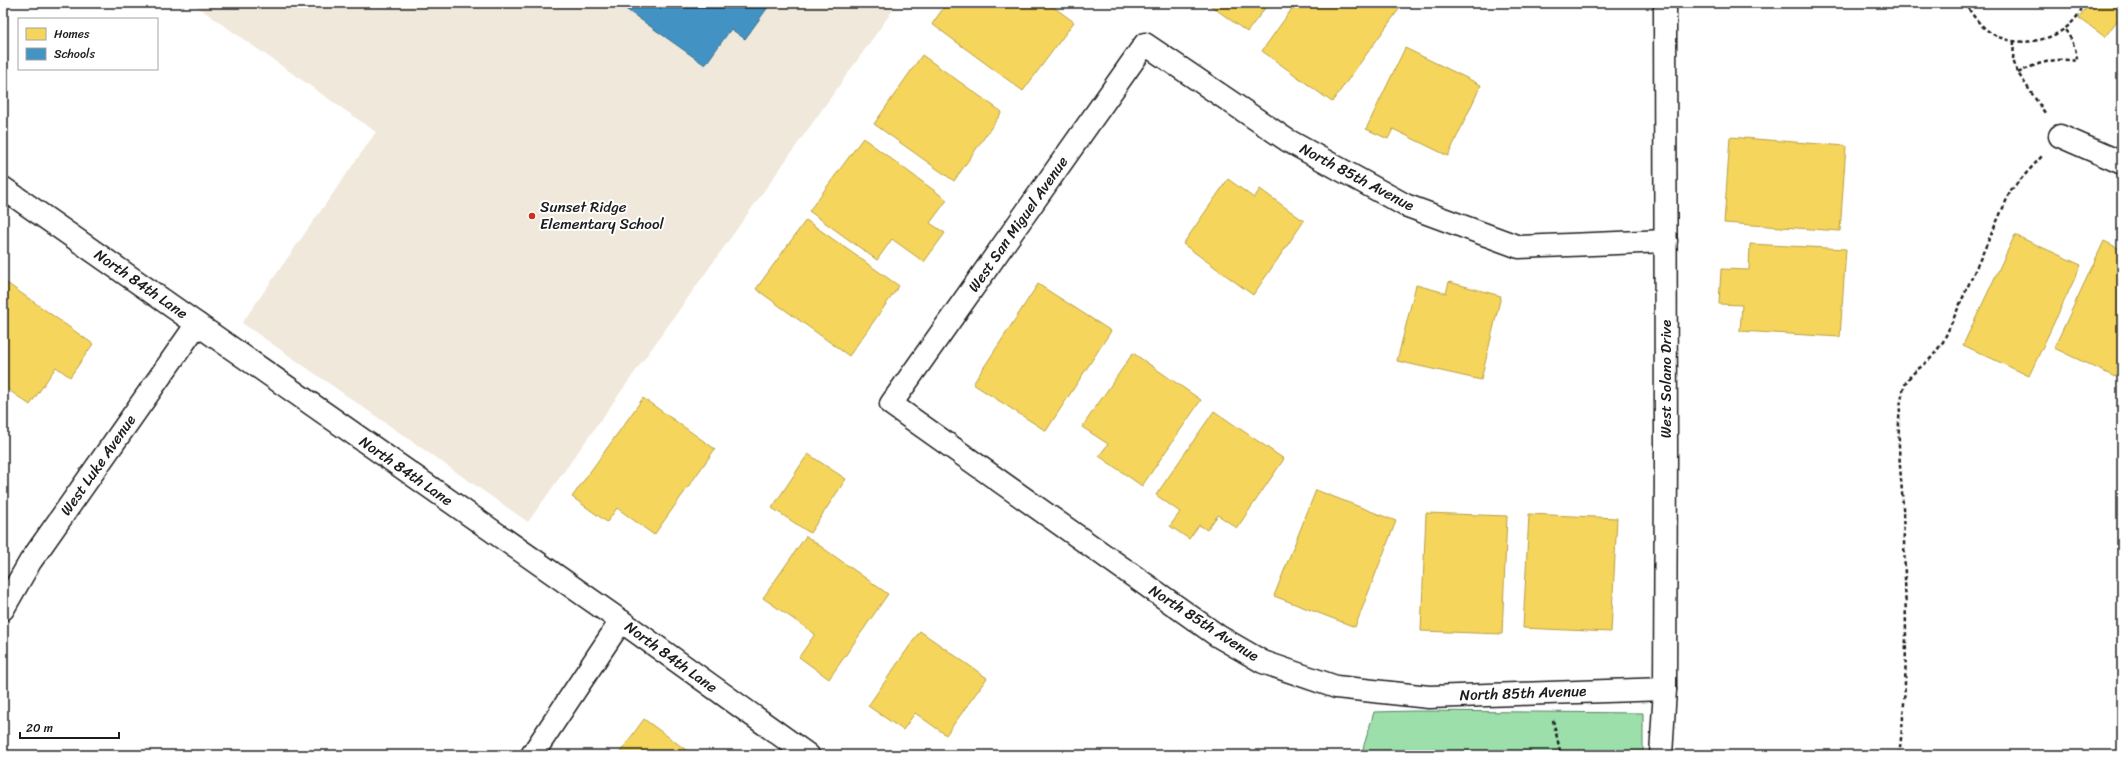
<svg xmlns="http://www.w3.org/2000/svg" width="2125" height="758" font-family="Sriracha,sans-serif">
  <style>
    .built { fill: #f0e8da }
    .green { fill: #9cdfab; stroke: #5c7e64 }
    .homes { fill: #f6d55c; stroke: #b59e49 }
    .schools { fill: #4393c3; stroke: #376f91 }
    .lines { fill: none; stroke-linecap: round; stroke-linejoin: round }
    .street-casing { stroke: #1c1c1c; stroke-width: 25 }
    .path { stroke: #1c1c1c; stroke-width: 2.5; stroke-dasharray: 4 3; stroke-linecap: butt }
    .street { stroke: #fff; stroke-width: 22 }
    .poi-dot { fill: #c8321e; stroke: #fff; stroke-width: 1.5 }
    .labels { text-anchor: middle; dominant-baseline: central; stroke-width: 4; stroke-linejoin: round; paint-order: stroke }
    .street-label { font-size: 15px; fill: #1c1c1c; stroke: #fff }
    .poi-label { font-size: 15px; fill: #1c1c1c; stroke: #fff; text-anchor: start }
  </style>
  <rect width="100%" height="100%" fill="#fff"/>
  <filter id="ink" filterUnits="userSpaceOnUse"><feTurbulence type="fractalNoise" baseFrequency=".025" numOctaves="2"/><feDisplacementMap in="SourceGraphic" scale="8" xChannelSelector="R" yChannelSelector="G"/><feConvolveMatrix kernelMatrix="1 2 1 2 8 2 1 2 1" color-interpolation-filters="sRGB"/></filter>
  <g filter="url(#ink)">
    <path class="built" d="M192,3H898L528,522L242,323L376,132Z"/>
    <path class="green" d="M1414,711L1643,713V755H1361L1374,712Z"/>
    <g class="homes">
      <path d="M947,3H1048L1074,22L1023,91L932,24Z"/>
      <path d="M1207,3H1269L1247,32Z"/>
      <path d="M1296,3H1399L1402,5L1332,102L1262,51Z"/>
      <path d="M2090,3H2122V14L2105,37L2079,18Z"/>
      <path d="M1405,48L1481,85L1448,156L1393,129L1388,139L1366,129Z"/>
      <path d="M922,55L1002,112L954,181L874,124Z"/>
      <path d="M1730,137L1846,146L1840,231L1724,223Z"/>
      <path d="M863,138L947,200L930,223L945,233L924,262L892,239L877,260L809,211Z"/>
      <path d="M1228,179L1254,198L1260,189L1304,221L1253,295L1183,244Z"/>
      <path d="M806,220L899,286L849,356L756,289Z"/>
      <path d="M2015,235L2081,265L2029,376L1963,345Z"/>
      <path d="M2104,241L2122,250V363L2115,377L2054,348Z"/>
      <path d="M1750,244L1846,249L1840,337L1740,331L1742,305L1719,304L1721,269L1749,270Z"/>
      <path d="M4,281L93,344L70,377L56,367L30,405L3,386Z"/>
      <path d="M1449,282L1501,296L1481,380L1397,361L1416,285L1446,293Z"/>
      <path d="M1038,284L1111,331L1046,431L973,384Z"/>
      <path d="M1133,353L1201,400L1142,486L1099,456L1108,444L1082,427Z"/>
      <path d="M643,398L715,449L654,535L617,508L607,522L572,497Z"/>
      <path d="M1214,411L1284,459L1237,528L1218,515L1207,530L1199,525L1189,539L1170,526L1180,512L1156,495Z"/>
      <path d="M808,454L846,479L810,533L772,508Z"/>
      <path d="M1316,490L1396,521L1355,627L1274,596Z"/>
      <path d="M1426,513L1507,516L1502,634L1421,631Z"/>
      <path d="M1529,514L1617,518L1611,632L1523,628Z"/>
      <path d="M806,536L888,594L829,679L799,657L815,634L763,598Z"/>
      <path d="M920,631L987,678L946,735L915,713L903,730L868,706Z"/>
      <path d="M644,719L693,755H618Z"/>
      <path d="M1101,751L1107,755H1098Z"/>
    </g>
    <path class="schools" d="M621,3H771L745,39L731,29L705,65L620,5Z"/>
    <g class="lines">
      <g class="street-casing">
        <g id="street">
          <path d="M2060,136L2122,163"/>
          <path d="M3,188L621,621L808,755"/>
          <path d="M3,609L30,562L197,324"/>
          <path d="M1665,689L1429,697L1336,687L1263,662L1218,636L891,404L1145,44L1287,140L1405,205L1519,247L1666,241"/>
          <path d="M532,755L621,621"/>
          <path d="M1661,755L1665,689L1666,449L1665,3"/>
        </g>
      </g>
      <g class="path">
        <path d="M1965,3C1972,14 1979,25 1991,33C2021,52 2072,39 2084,3"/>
        <path d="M2014,41L2013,60L2018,73L2045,113"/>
        <path d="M2018,73C2037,63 2056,57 2077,61C2077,49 2071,38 2064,28"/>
        <path d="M1553,720L1561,755"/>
        <path d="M1899,755C1910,673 1905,589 1903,506C1901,473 1894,419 1904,388C1907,375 1921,368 1930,359C1935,354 1938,348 1943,342L2011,190L2042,156"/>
      </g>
      <use href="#street" class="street"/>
    </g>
  </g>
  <circle class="poi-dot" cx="532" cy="216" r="4"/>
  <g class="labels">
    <g class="street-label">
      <text transform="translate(1357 177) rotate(28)">North 85th Avenue</text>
      <text transform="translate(1018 224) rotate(-55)">West San Miguel Avenue</text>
      <text transform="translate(141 284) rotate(35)">North 84th Lane</text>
      <text transform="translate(1666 379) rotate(-90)">West Solano Drive</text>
      <text transform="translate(98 465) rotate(-55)">West Luke Avenue</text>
      <text transform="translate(406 471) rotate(35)">North 84th Lane</text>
      <text transform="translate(1204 623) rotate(33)">North 85th Avenue</text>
      <text transform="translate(671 657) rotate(36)">North 84th Lane</text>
      <text transform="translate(1523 693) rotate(-2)">North 85th Avenue</text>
    </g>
    <g class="poi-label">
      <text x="540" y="207">Sunset Ridge<tspan x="540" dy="17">Elementary School</tspan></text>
    </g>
  </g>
  <rect width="2125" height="758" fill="none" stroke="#fff" stroke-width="16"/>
  <rect x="8" y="8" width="2109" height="742" fill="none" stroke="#1c1c1c" stroke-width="1.5" filter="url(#ink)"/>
  <rect x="18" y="18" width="140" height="52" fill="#ffffff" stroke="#a4a4a4"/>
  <rect x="26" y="28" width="20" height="12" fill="#f6d55c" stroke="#a4a4a4"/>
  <text x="54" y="38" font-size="12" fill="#1c1c1c">Homes</text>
  <rect x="26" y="48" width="20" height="12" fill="#4393c3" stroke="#a4a4a4"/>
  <text x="54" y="58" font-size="12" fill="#1c1c1c">Schools</text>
  <path d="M20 732v6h99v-6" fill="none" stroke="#1c1c1c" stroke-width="2"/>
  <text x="26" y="732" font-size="12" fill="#1c1c1c" stroke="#ffffff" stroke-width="3" paint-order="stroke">20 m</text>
</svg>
